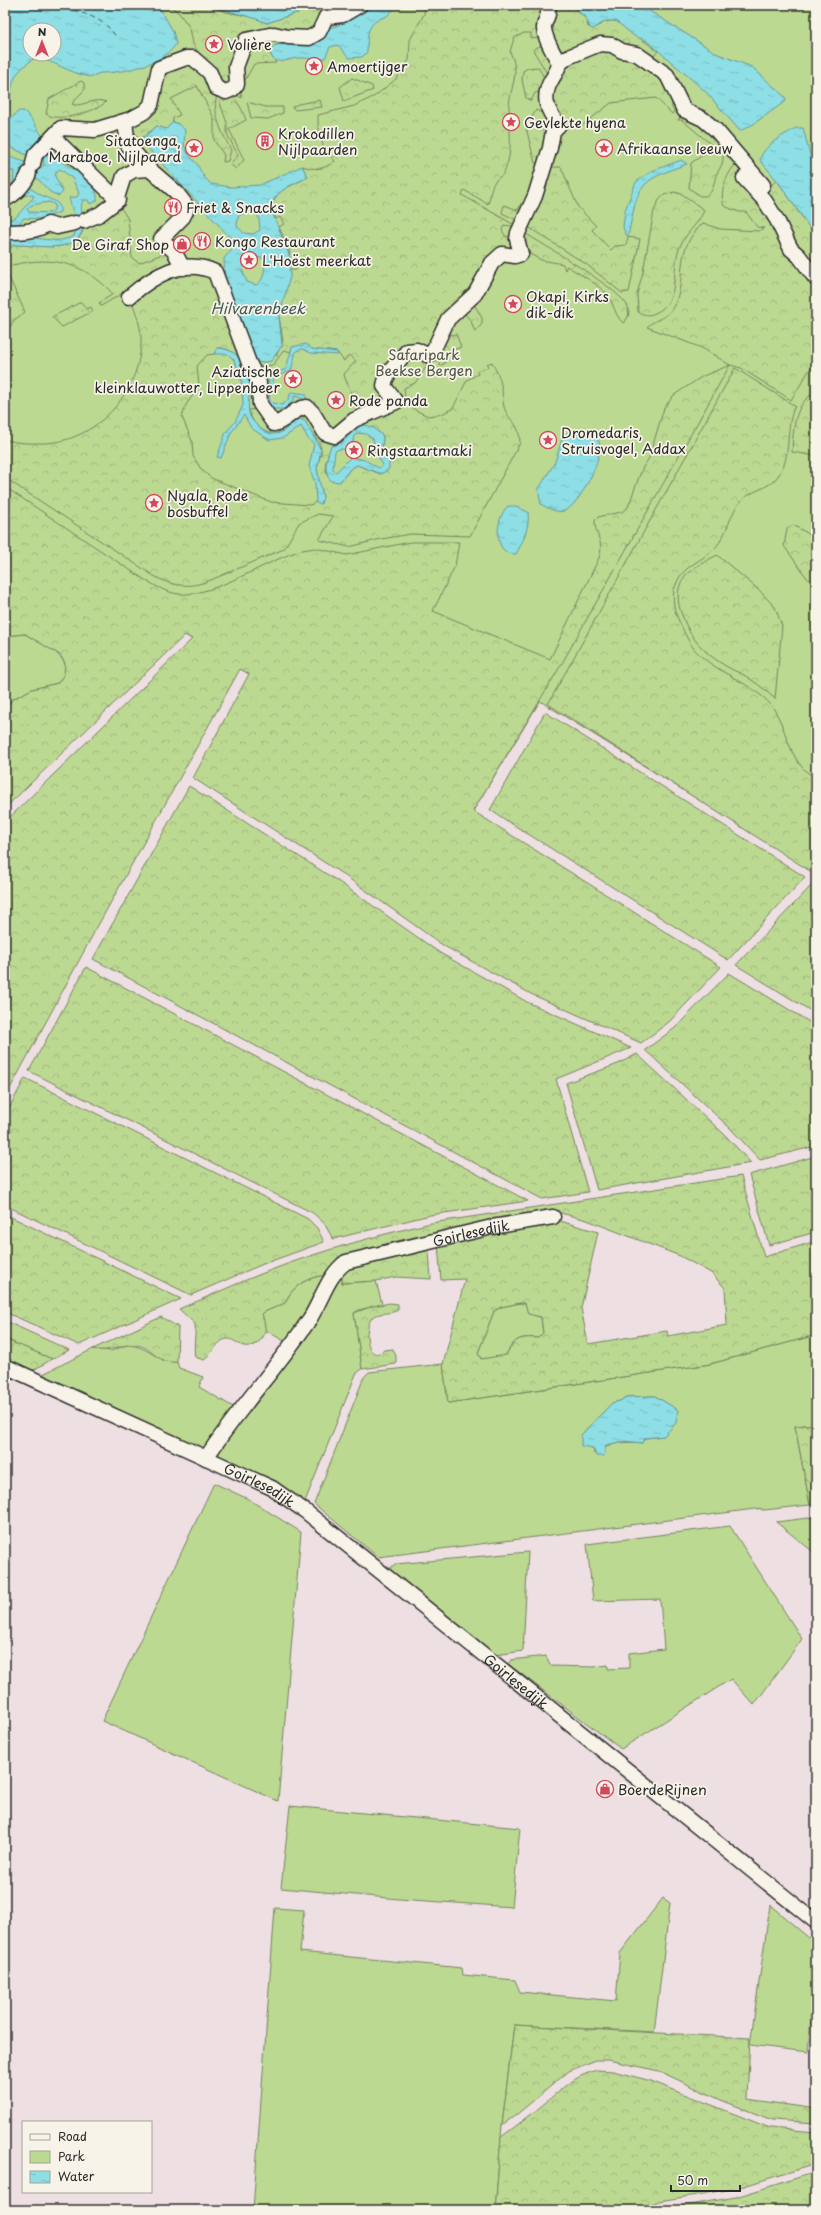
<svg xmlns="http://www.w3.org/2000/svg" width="821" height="2215" font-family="'Playpen Sans',sans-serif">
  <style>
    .green { fill: #bcd992; stroke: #74825e; fill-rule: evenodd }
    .forest { fill: url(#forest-crowns); stroke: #74825e; fill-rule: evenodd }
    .water { fill: url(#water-ripples); stroke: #66969b; fill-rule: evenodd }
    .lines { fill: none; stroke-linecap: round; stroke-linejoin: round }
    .ferry { stroke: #44585a; stroke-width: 1; stroke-dasharray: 5 4; stroke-linecap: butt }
    .minor-casing { stroke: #2b2b2b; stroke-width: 17 }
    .minor { stroke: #f7f3e8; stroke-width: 14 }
    .labels { text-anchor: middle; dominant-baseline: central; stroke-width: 3.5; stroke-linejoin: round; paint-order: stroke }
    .poi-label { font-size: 14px; fill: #2b2b2b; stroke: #f7f3e8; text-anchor: start }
    .park-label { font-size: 14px; fill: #4f5645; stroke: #f7f3e8 }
    .street-label { font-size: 14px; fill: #2b2b2b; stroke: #f7f3e8 }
    .water-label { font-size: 15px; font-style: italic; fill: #44585a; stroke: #f7f3e8 }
  </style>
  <defs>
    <pattern id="forest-crowns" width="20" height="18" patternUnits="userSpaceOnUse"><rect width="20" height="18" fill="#bcd992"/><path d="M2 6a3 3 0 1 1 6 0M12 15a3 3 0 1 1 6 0" fill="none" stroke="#a2ba7e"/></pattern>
    <pattern id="water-ripples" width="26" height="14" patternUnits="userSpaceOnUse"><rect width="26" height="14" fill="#8ddee5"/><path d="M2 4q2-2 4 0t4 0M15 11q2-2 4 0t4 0" fill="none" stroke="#7abfc5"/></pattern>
  </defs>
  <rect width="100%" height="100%" fill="#eedfe3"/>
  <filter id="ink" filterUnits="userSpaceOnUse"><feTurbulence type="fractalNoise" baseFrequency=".025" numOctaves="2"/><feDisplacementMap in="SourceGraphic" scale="8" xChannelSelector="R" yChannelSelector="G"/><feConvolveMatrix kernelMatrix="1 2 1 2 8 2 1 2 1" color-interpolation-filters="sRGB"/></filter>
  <g filter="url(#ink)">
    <g class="green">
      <path d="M5,5H816V873L540,701L473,811L5,525ZM30,30H54V54H30Z"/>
      <path d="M25,634C41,644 83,660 58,683L32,689L13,699L5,709V636Z"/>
      <path d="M342,1268V1283L376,1281L382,1304L359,1310L354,1313L362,1369L356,1374L304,1504L218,1457V1451Z"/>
      <path d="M326,1275L303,1318L286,1342L265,1330L262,1313L285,1303C292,1286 307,1277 326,1275Z"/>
      <path d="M520,1303H525C526,1310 534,1317 541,1317L543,1333L538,1338C519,1337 515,1338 506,1355L496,1359H481L478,1353L494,1311L501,1307Z"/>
      <path d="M5,1321L69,1350L52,1359L5,1339Z"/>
      <path d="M816,1335V1424L795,1426L810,1505L764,1510L755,1509L378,1557L314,1504L364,1377L369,1372L443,1364L448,1403L710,1364ZM655,1396L677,1410L664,1436L645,1438L642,1443C623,1441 610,1443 594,1454L593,1448L586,1446L581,1435L612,1403L620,1401L626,1397Z"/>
      <path d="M127,1345C148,1345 157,1363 177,1362L179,1368L203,1377L199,1387L235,1408L206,1450L41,1375L93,1349L111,1351Z"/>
      <path d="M214,1483L248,1499L301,1532L278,1801L102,1721Z"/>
      <path d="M816,1517V1554L776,1522Z"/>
      <path d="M730,1526L802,1639L754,1705L731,1679L621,1749L508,1664L511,1660L546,1656L551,1666L594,1667L608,1665V1669L629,1668V1653L664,1649L660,1599L593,1601L587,1544Z"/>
      <path d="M528,1552L523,1651L495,1655L388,1570L395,1564Z"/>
      <path d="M290,1806L520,1828L512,1907L399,1899L281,1888Z"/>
      <path d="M663,1898L670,1903L654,2032L514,2025L502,2125L495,2210H253L275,1908L304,1910L300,1952L462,1968L463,1975L515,1980L520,1992L616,2001L620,1953Z"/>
      <path d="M770,1905L816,1944C816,1981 811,2016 808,2052L750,2045Z"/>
    </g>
    <g class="forest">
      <path d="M169,5H211L226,12L253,17L267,23L320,5H358L314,33L253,35L236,80L225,90L198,54L193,44L190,28L179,13Z"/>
      <path d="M425,5H543L540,39L531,38V33H524L514,38L510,52C521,75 510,85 509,108C509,132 514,149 504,173C502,176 498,178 495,181C490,188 491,196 488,204L464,190L462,195L518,227L504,225L502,230L505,236L516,237L518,251L510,252L426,352L392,365L389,397L369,412L361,405V401L351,394C350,386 345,382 344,374L356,361L349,355L344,361L337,352L292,347L291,352L284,350L273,365L257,367L226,290L276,356L283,341L279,316L290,270H296L295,260H290L289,250L279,227L284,224L280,217L276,219C264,193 288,188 308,177L302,166C316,170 323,170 335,161L324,150L318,125V115L354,106L375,96L396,79L409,60L410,40L424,14Z"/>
      <path d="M551,5H571L586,19L588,27L600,25L606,21H616L658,51L650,61L617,45L559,60L547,30Z"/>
      <path d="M266,40L290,43V45H275L270,54L276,63L254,64L240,89L242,98L231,92L244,48Z"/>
      <path d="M546,44L554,61L548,75L533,50L535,48Z"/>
      <path d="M615,49L656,71L672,98V108L674,111L672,114L656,98L611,103L579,128L570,122H561L550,105L560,71L581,53Z"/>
      <path d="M191,61L218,93C210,110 223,135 231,150L228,161L223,162L224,155L214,140V118L197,86L171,99L180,115L173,118V122L166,129L157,126L140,140L131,127L144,116L161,70Z"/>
      <path d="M538,67L547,82L546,90L535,93L531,101L526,98L522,80L523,71L528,68Z"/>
      <path d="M352,78L372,86L373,90L344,101L340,87Z"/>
      <path d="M81,81L84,83L85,89L73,102V105C85,106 95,97 106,102C95,112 59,123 46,114L49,99Z"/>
      <path d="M222,94C236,94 242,109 246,120L229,129L244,160L236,169L230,164L238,155L227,134V123L220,103Z"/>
      <path d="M320,100L322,107L295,110L292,107L298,104Z"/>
      <path d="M247,102L266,107H283V113L268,119L251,118Z"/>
      <path d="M536,110L551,118L555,123L540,164L535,163L526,128Z"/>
      <path d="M685,116C702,126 729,140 722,164C721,167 718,171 716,175C714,182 714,192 706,196H700L689,188L691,163L712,149L713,146L682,120H678L680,117Z"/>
      <path d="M735,165L743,174L769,187L777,180L816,237V359L791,400L741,368L730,365L561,665L473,811L721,967L669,1022L641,1043L531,994L444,946L344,875L193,778L249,674L240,669L96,929L5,1098V822L192,639L185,635L5,808V708L13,699L32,689L58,683L64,674L65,663L60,655L25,634L5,636V487L145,580C156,586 167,593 179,594C214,597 267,560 302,550L315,548L347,555L410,542H459L455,566L433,611L550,659L599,558C605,541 594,535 595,520L598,517L606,515L622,512L628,507L642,469L649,458L664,408L674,395L703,376L730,365L702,348L647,327C654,319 666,319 672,309C690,279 670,254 703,223L720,229L759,231L764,228L757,227L746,212H739L724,206C719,194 726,175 735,165Z"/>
      <path d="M551,167H561L578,207L596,226L592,230L611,250L615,246L626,245L628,237L640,239L629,292L622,293L586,264L525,225Z"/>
      <path d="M674,192L682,194L704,210L703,213C696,226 684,235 679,249C671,269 681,302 655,313C649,316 644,315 638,312L637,294L643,272L654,211L659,200L664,195Z"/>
      <path d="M117,202L128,219L132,258L139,263L168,252L175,262L101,306L99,303L113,294C82,260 48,255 5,267V252L13,245C35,244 82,257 84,224Z"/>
      <path d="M521,203L526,210L521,222L502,213L504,205L518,210Z"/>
      <path d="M523,232C542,244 622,290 628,307C630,314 628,319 623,323C615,315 614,305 608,296C599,284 579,274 567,266L565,270L563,264L541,260L530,254L529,250H525Z"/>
      <path d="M5,269L25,312L13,321L10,327L5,326Z"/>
      <path d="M185,272L214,277L244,366C236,355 232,348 217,348L214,354L207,355L197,366L199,386L186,405L182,417L192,441L193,456L201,469L211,478L271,502L309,505L313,504L316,501L317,503L323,497C321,489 318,478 317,469C317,463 320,459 321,454C323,438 305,427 294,421L278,433L277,427L303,410L334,439L344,440L342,443L331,446L325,465L328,477H344L350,469L357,465L381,474L389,459L382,451L383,436L374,428L358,423L384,411L387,388L407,352L427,360V366L415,383L404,388L405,398L415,410L428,416L442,414L453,408L467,380L478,374L477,371L488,367L487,364L492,362C495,369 500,377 501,385C503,392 502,399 504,407C510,424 519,420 520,443L470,536L411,534L381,539L349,547L319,540L333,516L318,514L299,523L284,549L206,582C187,588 172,586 154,576L5,478V439C17,444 31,443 44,443C95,442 139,394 141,343C142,328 136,313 131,299L153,283Z"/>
      <path d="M81,302L87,309L91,307L93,311L62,327L52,317Z"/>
      <path d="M474,304L482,318V324L475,332L471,321L465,314Z"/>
      <path d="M449,332L451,335L456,334L461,347L446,353L445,363L440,366L437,355Z"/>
      <path d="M735,368L795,406C784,428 793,456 778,476C769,489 751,490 741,501C730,512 728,534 715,548C703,561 684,565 677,582C671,594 673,607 678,619C683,629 687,640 694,649C712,670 742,679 763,697C790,719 783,761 816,778V865L810,871L548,704Z"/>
      <path d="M816,393V456L792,452C793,432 794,400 816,393Z"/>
      <path d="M257,409L271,426L270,434C259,430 251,421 249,410Z"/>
      <path d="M793,525L816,538V585L807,578L784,546L787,529Z"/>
      <path d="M717,555L759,590L775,607L782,626L775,699C768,693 761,686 753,681C745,674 733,671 724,665C703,652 690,638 682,615C677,603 676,589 684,577C692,567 707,561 717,555Z"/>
      <path d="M545,712L805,877L728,960L490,810Z"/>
      <path d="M189,786L339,882L440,953L527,1002L631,1048L556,1079L588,1192L542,1199L93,959Z"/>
      <path d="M812,885L816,887V1014L736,965Z"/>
      <path d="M86,967L528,1201L430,1215L333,1239L324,1223L313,1213L29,1071Z"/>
      <path d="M729,973L816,1026V1146L760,1160L730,1128L645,1050L675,1028Z"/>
      <path d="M637,1054L724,1134L751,1163L597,1190L566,1083L618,1064Z"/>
      <path d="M25,1078L308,1219L317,1228L324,1242L263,1264L191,1295L5,1205V1116Z"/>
      <path d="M816,1156V1232L769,1245L749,1175Z"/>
      <path d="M741,1176L764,1257L816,1241V1335L710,1364L448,1403L443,1364L465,1279L441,1280L438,1244L551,1221H560L598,1232L581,1308L588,1344L667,1331L668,1336L727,1325L725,1288L711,1273L680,1256L587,1220L553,1211L401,1240L338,1257L326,1275C307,1277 292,1286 285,1303L262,1313C263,1319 266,1326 265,1332C263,1341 253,1348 244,1346C238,1345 233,1338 227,1339C217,1340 212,1355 204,1360L195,1357C193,1347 196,1335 195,1324L179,1309C208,1297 237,1283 266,1272C319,1251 375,1236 431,1223ZM520,1303H525L528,1314L541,1317L543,1333L538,1338C519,1337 515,1338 506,1355L481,1359L478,1353L494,1311L501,1307Z"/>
      <path d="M5,1214L181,1299L79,1345L5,1312Z"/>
      <path d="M426,1246L429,1252L431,1279L396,1277L376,1281L342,1283V1268Z"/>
      <path d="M390,1303L398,1304V1310C391,1314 382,1312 374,1316C362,1324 366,1366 384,1350L393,1349L396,1356V1364L362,1369L354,1313L373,1306Z"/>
      <path d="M161,1317L178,1327L177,1362C155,1364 153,1346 135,1345C120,1343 110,1354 93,1349Z"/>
      <path d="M5,1339L52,1359L32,1371L5,1359Z"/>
      <path d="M816,1424V1504L810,1505L795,1426Z"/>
      <path d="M514,2025L750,2038L747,2099L816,2109V2123L772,2120L721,2100L659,2071L608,2060H596L569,2071L516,2115L502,2125Z"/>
      <path d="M597,2070L613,2071L651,2081L770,2128L816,2132V2164L734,2189L659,2201L649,2205L646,2210H495L501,2137C516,2126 531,2115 545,2103C562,2088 575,2076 597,2070Z"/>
      <path d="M816,2172V2210H660L736,2197Z"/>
    </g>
    <g class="water">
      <path d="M5,5H158L173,31L176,44C164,64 123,73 101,73C96,74 91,78 86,76C69,72 54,62 37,57C7,75 13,87 8,117L10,119L19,111H24C34,120 37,130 46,140L28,156L5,144V128L8,122L5,121ZM30,30H54V54H30Z"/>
      <path d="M211,5H320L267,23C249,15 230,13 211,5Z"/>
      <path d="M374,5H398C392,8 391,13 387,16C384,18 380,18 378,20C365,27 368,40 367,52L362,57L349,58L338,45L330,47L325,58C317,60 311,58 302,58C291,57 285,64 274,60L270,54L272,48L275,45L315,43L328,28L336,26Z"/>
      <path d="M571,5H640L718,54L752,67L785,97L786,101L752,125L740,131L705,91L647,41L634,36L616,21H606L593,29L590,28L586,18Z"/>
      <path d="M173,122L177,123L185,130L184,145L188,154L197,164L204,177L211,184L231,187L260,185L302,166L308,177C295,184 272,191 271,209L290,257V277L279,316L282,346L271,361L260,363L255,359L225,285L224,258L237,245L140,140L157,126L166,129ZM248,210L256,212L259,219L260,230L253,234L244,233L237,226L238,217ZM252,256L262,258L265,261C264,269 265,281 256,285L247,282L242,270L244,261Z"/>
      <path d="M796,128H803L811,158L816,167V237L779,183L760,160C763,145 784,135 796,128Z"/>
      <path d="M51,148C57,152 58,159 63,163C77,172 99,181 97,201L90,204L88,200H83C78,210 86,219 83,228C77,256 34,244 13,245L5,252V243C20,233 35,239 52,240C60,241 67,239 74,236L77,226L69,198L77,197L79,193L72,178L60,169L57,171L55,176L63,192L59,196L50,192L39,180L20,169L21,175L5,196V189L13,183L14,171H5V154C16,161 30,161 39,170L44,165L43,155Z"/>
      <path d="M681,160L687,164C636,182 639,185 628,236L626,235L623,227L625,210L636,182L652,171Z"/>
      <path d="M26,187C34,189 36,193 43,196C52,201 61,200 60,212L42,219L24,218L20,223L5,227V221L15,218L33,198L34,196C21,191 17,204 5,207V203ZM49,202L54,204L55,207L52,213L29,212L27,209L32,205Z"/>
      <path d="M306,344L312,349L337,352L338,355L311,353L303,349L296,351L291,371L274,377L272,381L276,385L270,391L269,399L273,403L282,405L288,400L291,392L306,394V400L295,396L293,401L284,409H272L266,399V389L271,385L268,382L272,375L286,369L292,347Z"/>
      <path d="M217,348C238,348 251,368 250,389C249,398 247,407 250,416C252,421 256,424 260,428C264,431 269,434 274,434C285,434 290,422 300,419L305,421L321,450L317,469L323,497L321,504L316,503L315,483L309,466L314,444L308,439L301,426L283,438L269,440L251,428L244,415L231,433L221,458L217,457L226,432L235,422L243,405L241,378L234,360L228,354H214Z"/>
      <path d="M358,423L374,428L383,436L382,451L389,459V469L381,474L357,465L350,469L340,482L331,481C323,470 326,459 331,446L342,443L350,429ZM358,433L366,434L373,439L375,452L383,465L379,468L365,460L351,457L336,472L333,469L335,451L340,449L351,450L354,436Z"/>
      <path d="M573,429C581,432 593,433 598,440C607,453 578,508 564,511C557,513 547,508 541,504L538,490L555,462L563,436Z"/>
      <path d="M508,506H515L528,512C530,526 523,542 516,554C492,556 495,517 508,506Z"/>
      <path d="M655,1396L678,1410L676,1423L664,1436L645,1438L642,1443L624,1441L606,1445L604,1456H596L593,1448L581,1446V1435L612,1403L620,1401L626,1397Z"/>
    </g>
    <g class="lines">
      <path class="ferry" d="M56,5C78,12 104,16 116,37"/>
      <g class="minor-casing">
        <g id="minor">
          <path d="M559,64L568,57L600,44L612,45L622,51L637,54L667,75L684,110L703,119L716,130L763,185L760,188L748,175L744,178L765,201L777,220L791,249L799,256L816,279"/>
          <path d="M125,122L128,145L147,167L176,192L186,205V211L183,217L161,239L174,251L183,268"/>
          <path d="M53,137L118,200L100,214L84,221"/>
          <path d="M33,164L35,155L61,128L95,130L131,119L144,112L151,105L159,68L186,58H193L210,73L216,88L226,92L233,89L237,84L236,67L246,40L274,34L288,37L309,38L319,32L326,17L343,15L360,5"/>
          <path d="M117,198L124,176L134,170L149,169"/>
          <path d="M5,199C15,196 26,182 29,173"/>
          <path d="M5,232C20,232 35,232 48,224L57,227L75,223"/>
          <path d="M129,297C153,276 183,257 215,272L249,363L259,383L260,404L274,424C287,421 293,408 307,407L313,413L325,433L335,436L354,420L396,402L384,386C386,372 399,362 407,351L417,350L427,355L432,353L448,319L475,294L492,263L502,254L515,256L521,254L517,239L518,233L535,196L550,148L553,131L559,125C547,111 541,97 552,79C555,74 558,70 559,64C554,52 546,43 544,29C543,21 552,14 547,5"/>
          <path id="s1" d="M5,1366L272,1488L305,1511L816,1922"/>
          <path id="s2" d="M206,1458C237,1410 277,1368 309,1320C322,1300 327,1276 346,1262L492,1227L553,1217"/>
        </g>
      </g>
      <use href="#minor" class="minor"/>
    </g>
  </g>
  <defs>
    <g id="sight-ring" transform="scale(0.9)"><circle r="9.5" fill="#f7f3e8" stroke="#d1495b" stroke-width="1.5"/><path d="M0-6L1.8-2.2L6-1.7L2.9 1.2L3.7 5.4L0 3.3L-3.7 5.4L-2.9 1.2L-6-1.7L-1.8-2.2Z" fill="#d1495b"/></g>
    <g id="building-ring" transform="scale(0.9)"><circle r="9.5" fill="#f7f3e8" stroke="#d1495b" stroke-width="1.5"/><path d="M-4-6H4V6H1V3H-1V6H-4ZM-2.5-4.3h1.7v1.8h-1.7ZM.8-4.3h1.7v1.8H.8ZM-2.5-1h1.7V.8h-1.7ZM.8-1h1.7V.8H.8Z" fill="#d1495b"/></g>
    <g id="restaurant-ring" transform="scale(0.9)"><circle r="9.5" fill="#f7f3e8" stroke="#d1495b" stroke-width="1.5"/><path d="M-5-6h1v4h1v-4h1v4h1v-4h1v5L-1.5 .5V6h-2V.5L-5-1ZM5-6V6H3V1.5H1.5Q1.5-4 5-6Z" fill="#d1495b"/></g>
    <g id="shop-ring" transform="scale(0.9)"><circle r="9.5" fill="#f7f3e8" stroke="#d1495b" stroke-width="1.5"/><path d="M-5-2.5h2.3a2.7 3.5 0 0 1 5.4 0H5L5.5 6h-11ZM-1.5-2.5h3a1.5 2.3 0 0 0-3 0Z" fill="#d1495b"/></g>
  </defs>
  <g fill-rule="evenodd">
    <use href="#sight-ring" x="214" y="44"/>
    <use href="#sight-ring" x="314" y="66"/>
    <use href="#sight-ring" x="511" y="122"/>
    <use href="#building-ring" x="265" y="141"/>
    <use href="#sight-ring" x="194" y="148"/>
    <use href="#sight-ring" x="604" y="148"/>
    <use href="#restaurant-ring" x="173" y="207"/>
    <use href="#restaurant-ring" x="202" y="241"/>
    <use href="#shop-ring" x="182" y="244"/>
    <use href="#sight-ring" x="249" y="260"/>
    <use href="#sight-ring" x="513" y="304"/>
    <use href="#sight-ring" x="293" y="379"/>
    <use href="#sight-ring" x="336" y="400"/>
    <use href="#sight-ring" x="548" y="440"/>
    <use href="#sight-ring" x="354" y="450"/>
    <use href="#sight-ring" x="154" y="503"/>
    <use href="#shop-ring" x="605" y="1789"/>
  </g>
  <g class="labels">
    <g class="poi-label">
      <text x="227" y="44">Volière</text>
      <text x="327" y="66">Amoertijger</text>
      <text x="524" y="122">Gevlekte hyena</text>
      <text x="278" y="133">Krokodillen<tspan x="278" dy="16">Nijlpaarden</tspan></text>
      <text x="181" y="140" text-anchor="end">Sitatoenga,<tspan x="181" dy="16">Maraboe, Nijlpaard</tspan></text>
      <text x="617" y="148">Afrikaanse leeuw</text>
      <text x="186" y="207">Friet &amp; Snacks</text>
      <text x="215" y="241">Kongo Restaurant</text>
      <text x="169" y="244" text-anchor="end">De Giraf Shop</text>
      <text x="262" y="260">L'Hoëst meerkat</text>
      <text x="526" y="296">Okapi, Kirks<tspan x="526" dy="16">dik-dik</tspan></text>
      <text x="280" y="371" text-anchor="end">Aziatische<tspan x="280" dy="16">kleinklauwotter, Lippenbeer</tspan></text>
      <text x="349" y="400">Rode panda</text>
      <text x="561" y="432">Dromedaris,<tspan x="561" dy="16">Struisvogel, Addax</tspan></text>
      <text x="367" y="450">Ringstaartmaki</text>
      <text x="167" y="495">Nyala, Rode<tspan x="167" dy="16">bosbuffel</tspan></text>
      <text x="618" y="1789">BoerdeRijnen</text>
    </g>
    <g class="park-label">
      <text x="424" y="354">Safaripark<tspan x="424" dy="16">Beekse Bergen</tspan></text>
    </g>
    <g class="street-label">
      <text stroke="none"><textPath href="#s2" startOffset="370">Goirlesedijk</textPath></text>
      <text stroke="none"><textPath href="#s1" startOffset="281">Goirlesedijk</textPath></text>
      <text stroke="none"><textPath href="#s1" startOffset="605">Goirlesedijk</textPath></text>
    </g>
    <g class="water-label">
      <text x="258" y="307">Hilvarenbeek</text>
    </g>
  </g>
  <rect width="821" height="2215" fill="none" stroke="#f7f3e8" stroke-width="20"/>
  <rect x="10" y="10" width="801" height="2195" fill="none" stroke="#2b2b2b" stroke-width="1.5" filter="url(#ink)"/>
  <rect x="22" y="2121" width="130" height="72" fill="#f7f3e8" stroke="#a5a39c"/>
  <rect x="30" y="2134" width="20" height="6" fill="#f7f3e8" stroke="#a5a39c"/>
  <text x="58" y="2141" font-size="12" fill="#2b2b2b">Road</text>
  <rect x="30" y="2151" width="20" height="12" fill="#bcd992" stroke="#a5a39c"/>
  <text x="58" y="2161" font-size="12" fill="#2b2b2b">Park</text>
  <rect x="30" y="2171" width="20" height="12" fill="url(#water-ripples)" stroke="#a5a39c"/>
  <text x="58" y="2181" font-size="12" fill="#2b2b2b">Water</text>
  <g transform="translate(42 42)"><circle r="19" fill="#f7f3e8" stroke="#a5a39c"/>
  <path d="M0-3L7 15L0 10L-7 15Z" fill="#d1495b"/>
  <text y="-6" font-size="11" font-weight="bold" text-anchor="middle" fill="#2b2b2b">N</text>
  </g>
  <path d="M671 2185v6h69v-6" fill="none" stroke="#2b2b2b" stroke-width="2"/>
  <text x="677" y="2185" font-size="12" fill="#2b2b2b" stroke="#f7f3e8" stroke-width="3" paint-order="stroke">50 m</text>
</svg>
